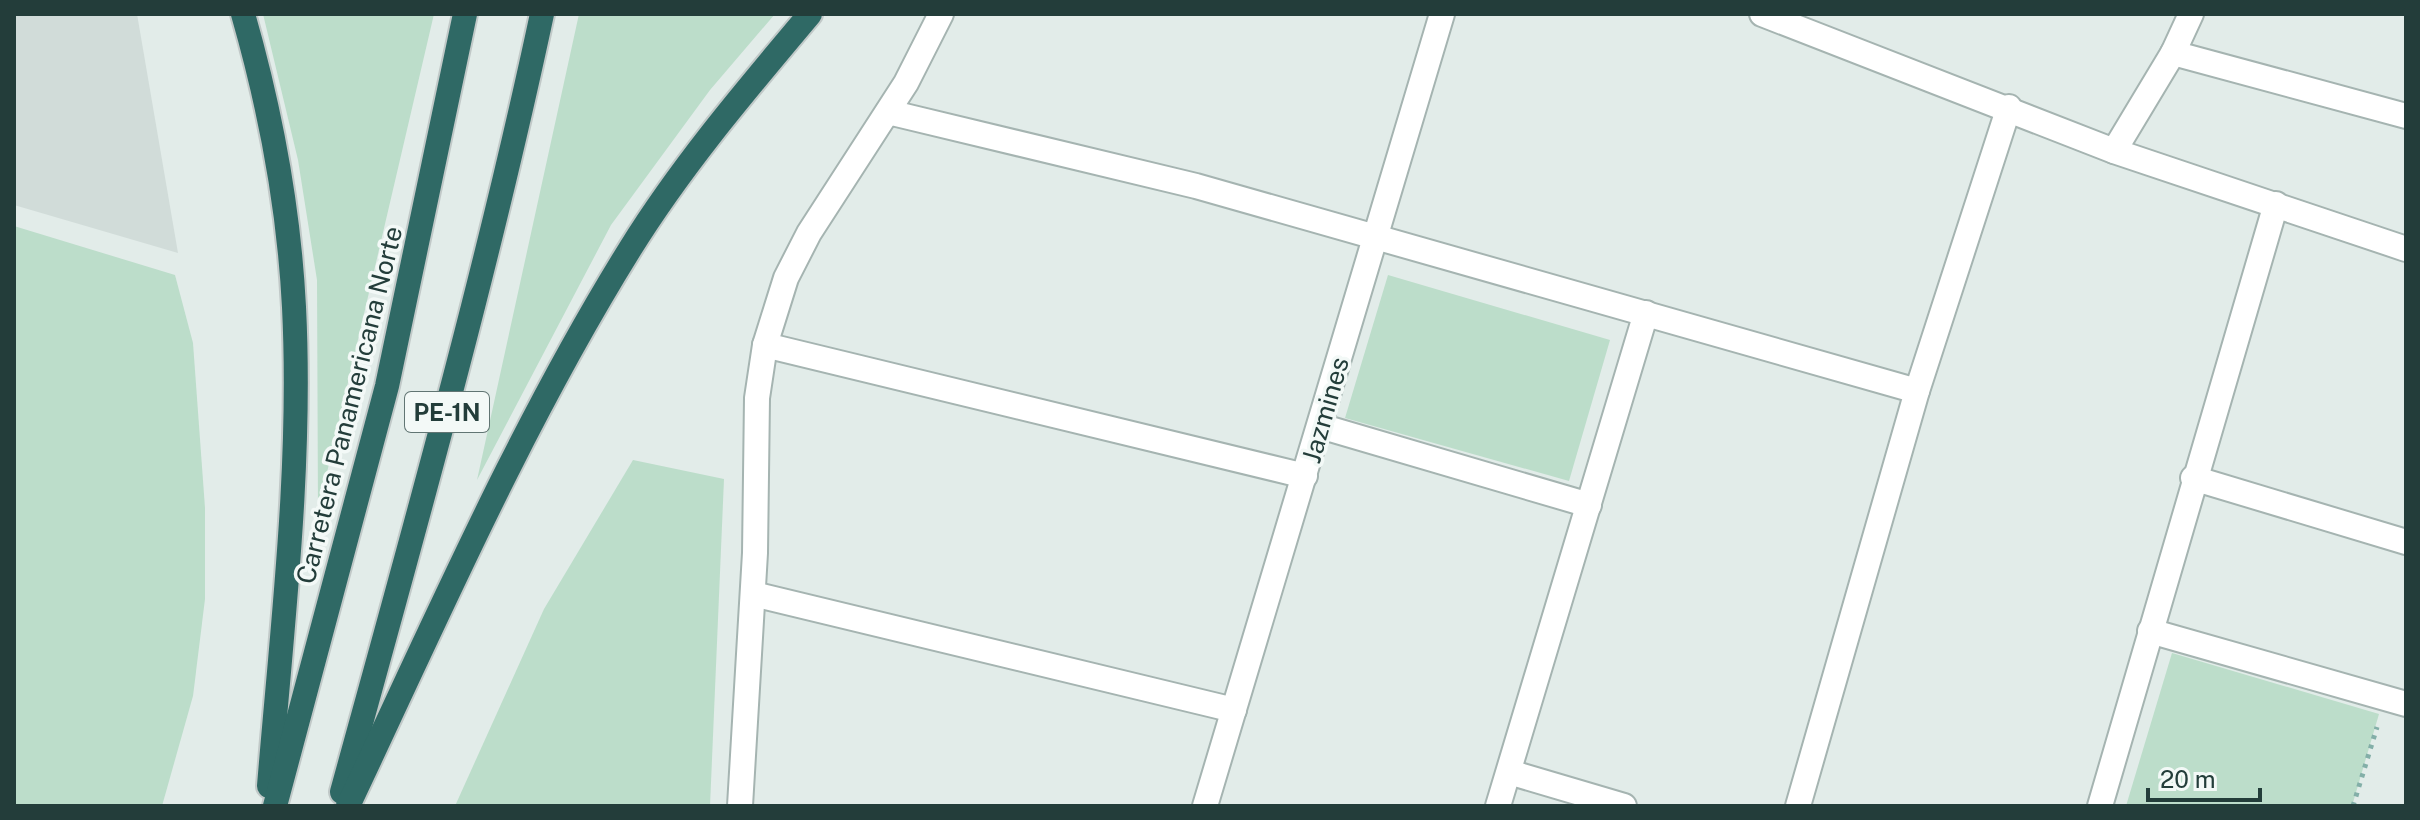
<svg xmlns="http://www.w3.org/2000/svg" width="2420" height="820" font-family="'Public Sans',sans-serif">
  <style>
    .built { fill: #d1dcd9 }
    .green { fill: #bcddca }
    .lines { fill: none; stroke-linecap: round; stroke-linejoin: round }
    .street-casing { stroke: #a5b4b1; stroke-width: 28 }
    .highway-casing { stroke: #c1c9c8; stroke-width: 28 }
    .path { stroke: #83afa8; stroke-width: 5; stroke-dasharray: 4 6; stroke-linecap: butt }
    .street { stroke: #fff; stroke-width: 24 }
    .highway { stroke: #2f6965; stroke-width: 24 }
    .labels { text-anchor: middle; dominant-baseline: central; stroke-width: 7; stroke-linejoin: round; paint-order: stroke }
    .shield { fill: #f3f9f7; stroke: #617573; stroke-width: 2 }
    .shield-label { font-size: 24px; font-weight: bold; fill: #233d3a }
    .street-label { font-size: 26px; fill: #233d3a; stroke: #f3f9f7 }
  </style>
  <rect width="100%" height="100%" fill="#e2ece9"/>
  <path class="built" d="M14,14H137L178,253L14,205Z"/>
  <g class="green">
    <path d="M263,14H434L318,511L317,280L298,160Z"/>
    <path d="M579,14H775L710,90L611,225L477,480Z"/>
    <path d="M14,226L175,275L193,343L205,508V599L193,696L162,806H14Z"/>
    <path d="M1388,275L1610,340L1569,481L1345,418Z"/>
    <path d="M633,460L724,479L710,806H455L544,609Z"/>
    <path d="M2172,653L2379,714L2352,806H2126Z"/>
  </g>
  <g class="lines">
    <g class="street-casing">
      <g id="street">
        <path d="M1762,14L2114,151L2406,249"/>
        <path d="M2173,53L2406,116"/>
        <path d="M888,112L1196,186L1917,391"/>
        <path d="M2114,151L2173,53L2191,14"/>
        <path d="M765,345L1305,476"/>
        <path d="M1320,426L1589,505"/>
        <path d="M2193,478L2406,542"/>
        <path d="M753,594L1234,710"/>
        <path d="M2150,631L2406,704"/>
        <path d="M1509,772L1624,806"/>
        <path d="M740,806L755,553L757,398L765,345L786,278L809,233L906,83L941,14"/>
        <path d="M1205,806L1442,14"/>
        <path d="M1498,806L1646,313"/>
        <path d="M1798,806L1917,391L2009,107"/>
        <path d="M2100,806L2276,204"/>
      </g>
    </g>
    <g class="highway-casing">
      <g id="highway">
        <path d="M243,14C270,108 289,209 294,307C302,466 282,627 269,786"/>
        <path d="M342,792C413,534 486,276 542,14"/>
        <path d="M275,806L387,386L465,14"/>
        <path d="M348,806C437,618 520,426 630,249C682,165 747,89 810,14"/>
      </g>
    </g>
    <path class="path" d="M2353,806L2377,727"/>
    <use href="#street" class="street"/>
    <use href="#highway" class="highway"/>
  </g>
  <g class="labels">
    <rect class="shield" x="405" y="392" width="84" height="40" rx="6"/>
    <g class="shield-label">
      <text x="447" y="412">PE-1N</text>
    </g>
    <g class="street-label">
      <text transform="translate(349 405) rotate(-76)">Carretera Panamericana Norte</text>
      <text transform="translate(1325 410) rotate(-74)">Jazmines</text>
    </g>
  </g>
  <rect width="2420" height="820" fill="none" stroke="#233d3a" stroke-width="32"/>
  <path d="M2148 788v12h112v-12" fill="none" stroke="#233d3a" stroke-width="4"/>
  <text x="2160" y="788" font-size="24" fill="#233d3a" stroke="#f3f9f7" stroke-width="6" paint-order="stroke">20 m</text>
</svg>
